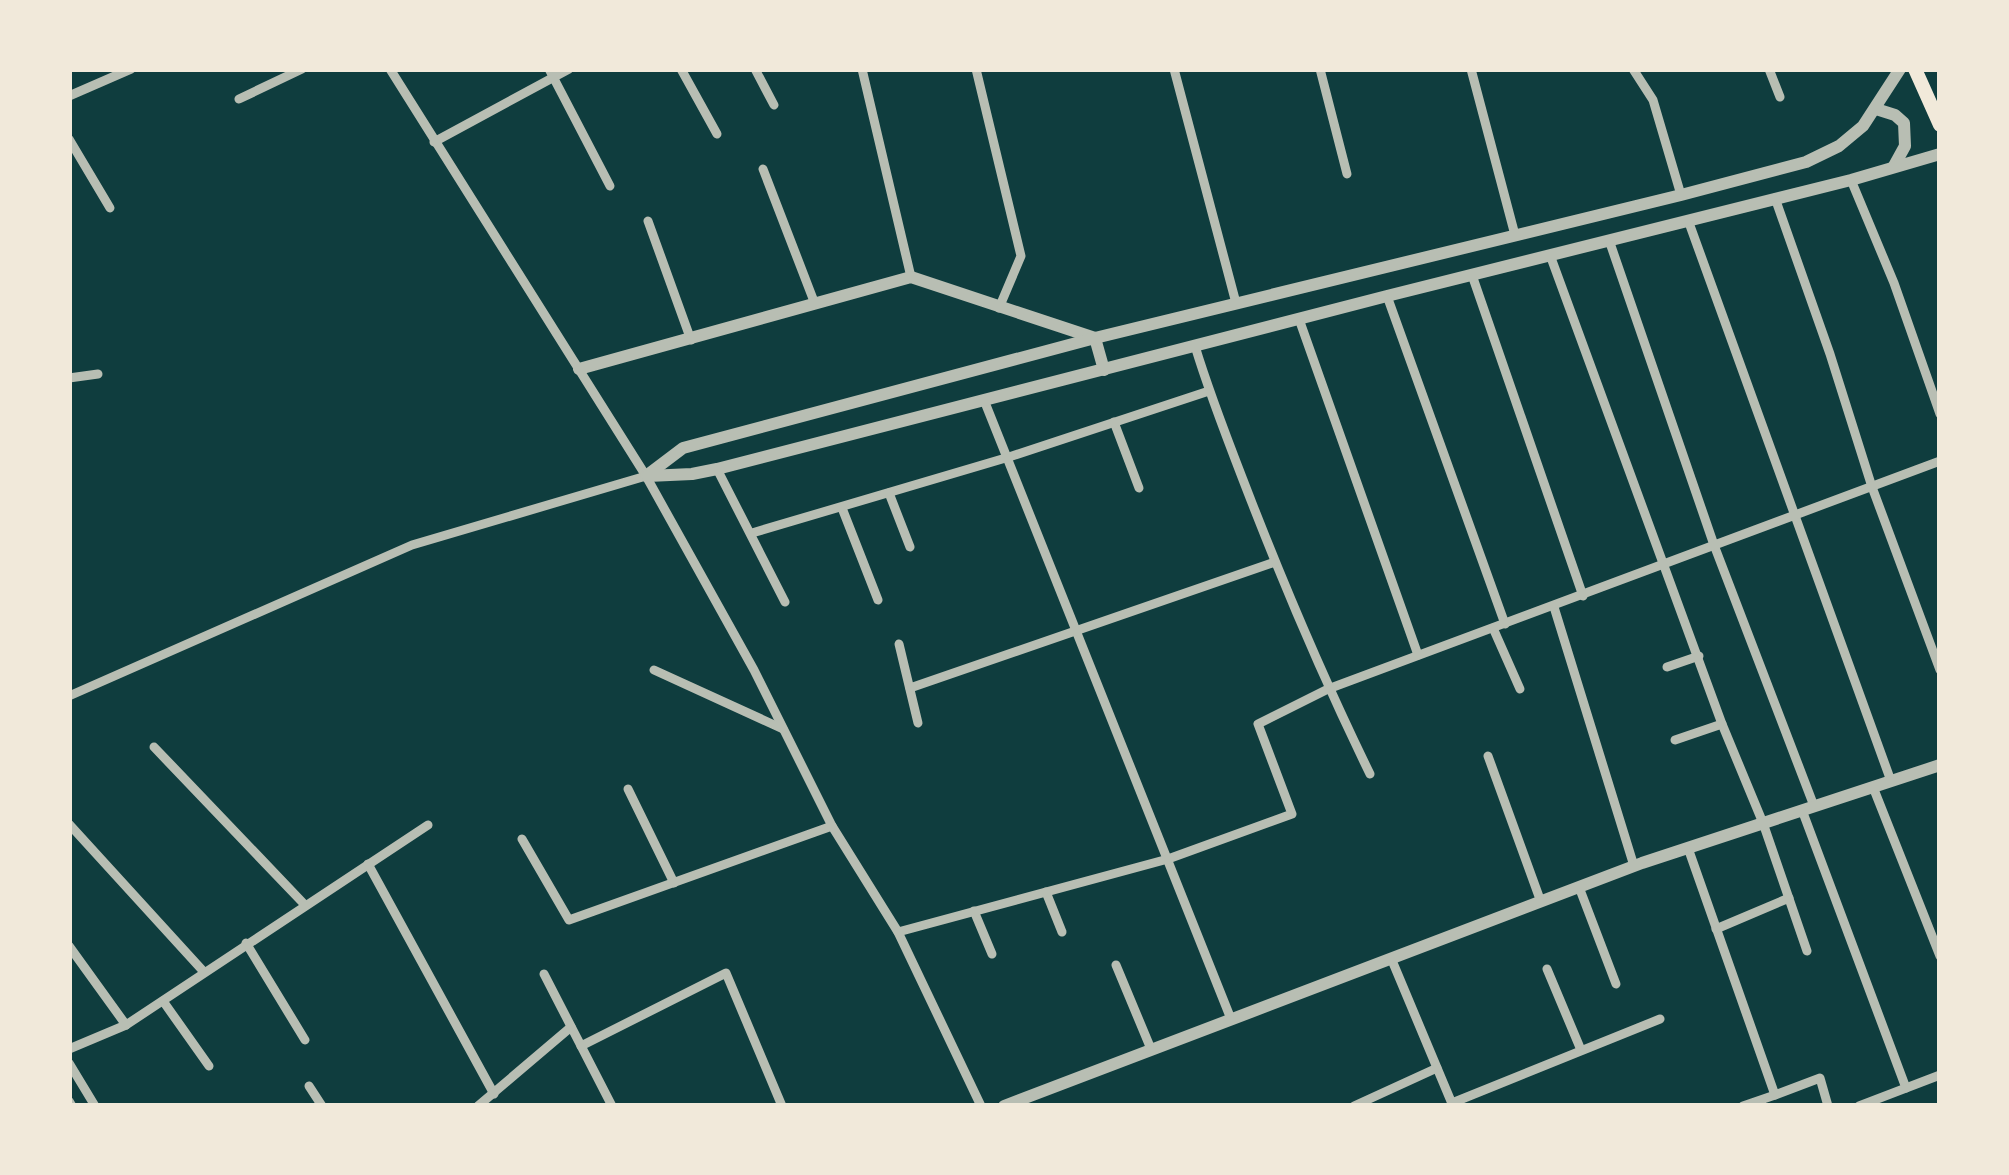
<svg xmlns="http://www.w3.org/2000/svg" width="2009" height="1175" font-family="'Work Sans',sans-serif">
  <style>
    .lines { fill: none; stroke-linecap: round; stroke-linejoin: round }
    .minor { stroke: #b8beb3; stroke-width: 9 }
    .tertiary { stroke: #b8beb3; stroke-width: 12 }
    .secondary { stroke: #f1e9da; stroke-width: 14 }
  </style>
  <rect width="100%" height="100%" fill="#0f3d3e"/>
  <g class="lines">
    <g class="minor">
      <path d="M390,69L646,476L754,670L832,826L898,932L981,1106"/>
      <path d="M549,69L610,186"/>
      <path d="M681,69L717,134"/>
      <path d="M755,69L774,105"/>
      <path d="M862,69L911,277"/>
      <path d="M976,69L1021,256L999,308"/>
      <path d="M1174,69L1236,303"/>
      <path d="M1320,69L1347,174"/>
      <path d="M1471,69L1515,235"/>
      <path d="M1633,69L1653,100L1681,195"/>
      <path d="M1769,69L1780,97"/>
      <path d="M69,96L131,69"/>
      <path d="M239,99L302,69"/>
      <path d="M69,139L110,208"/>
      <path d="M434,142L569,69"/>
      <path d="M763,169L815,304"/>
      <path d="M1851,180L1894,283L1940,414"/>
      <path d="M1775,198L1830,354L1872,487L1940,670"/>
      <path d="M1688,220L1891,781"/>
      <path d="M648,221L691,340"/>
      <path d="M1609,240L1714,545L1814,806"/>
      <path d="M1550,255L1722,724L1763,823L1807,951"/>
      <path d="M1472,275L1583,596"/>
      <path d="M1387,296L1505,624"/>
      <path d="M1299,319L1418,655"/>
      <path d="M1195,346C1211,399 1232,451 1252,503C1288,595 1327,686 1370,774"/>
      <path d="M69,378L98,374"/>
      <path d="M984,400L1231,1019"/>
      <path d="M1114,422L1139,488"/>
      <path d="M717,469L785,602"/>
      <path d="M889,493L910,547"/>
      <path d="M842,508L878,600"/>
      <path d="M752,533L1009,457L1209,391"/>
      <path d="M1554,607L1634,866"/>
      <path d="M1493,628L1520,689"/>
      <path d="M899,644L918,723"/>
      <path d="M1667,667L1699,656"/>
      <path d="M654,670L783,729"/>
      <path d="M910,688L1275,562"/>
      <path d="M69,696L412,545L646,476"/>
      <path d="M1675,740L1722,724"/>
      <path d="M154,747L305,905"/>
      <path d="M1488,756L1541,902"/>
      <path d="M1873,787L1940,956"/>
      <path d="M628,789L674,883"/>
      <path d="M1802,810L1906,1088"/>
      <path d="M69,824L204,972"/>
      <path d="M522,839L569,920L832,826"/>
      <path d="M1688,848L1775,1095L1820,1078L1828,1106"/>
      <path d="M368,864L494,1094"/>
      <path d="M1579,887L1616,984"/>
      <path d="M1046,892L1062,932"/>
      <path d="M974,911L992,954"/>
      <path d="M1716,929L1789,898"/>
      <path d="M898,932L1168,859L1292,814L1258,724L1328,689L1940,461"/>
      <path d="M246,943L305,1040"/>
      <path d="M69,946L126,1025"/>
      <path d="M1391,958L1453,1106"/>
      <path d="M1116,965L1151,1049"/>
      <path d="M1547,969L1581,1050"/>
      <path d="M544,974L612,1106"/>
      <path d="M163,1001L209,1066"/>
      <path d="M581,1046L726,973L782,1106"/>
      <path d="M69,1049L126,1025L428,825"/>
      <path d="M69,1063L95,1106"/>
      <path d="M309,1086L322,1106"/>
      <path d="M69,1101L72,1106"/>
      <path d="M1452,1103L1660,1019"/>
      <path d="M478,1106L571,1027"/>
      <path d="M1354,1106L1437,1068"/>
      <path d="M1743,1106L1775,1095"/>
      <path d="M1859,1106L1940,1075"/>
    </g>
    <g class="tertiary">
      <path d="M1876,109L1895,115L1904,123L1905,146L1894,166"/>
      <path d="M579,369L911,277L1095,338L1104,370"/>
      <path d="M646,476L683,448L1095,338L1681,195L1806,162L1839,146L1863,126L1900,69"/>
      <path d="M648,476L692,474L717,469L1387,296L1851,180L1940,154"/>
      <path d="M1004,1106L1642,863L1940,765"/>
    </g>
    <path class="secondary" d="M1915,69L1940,125"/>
  </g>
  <rect width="2009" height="1175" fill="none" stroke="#f1e9da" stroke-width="144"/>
</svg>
